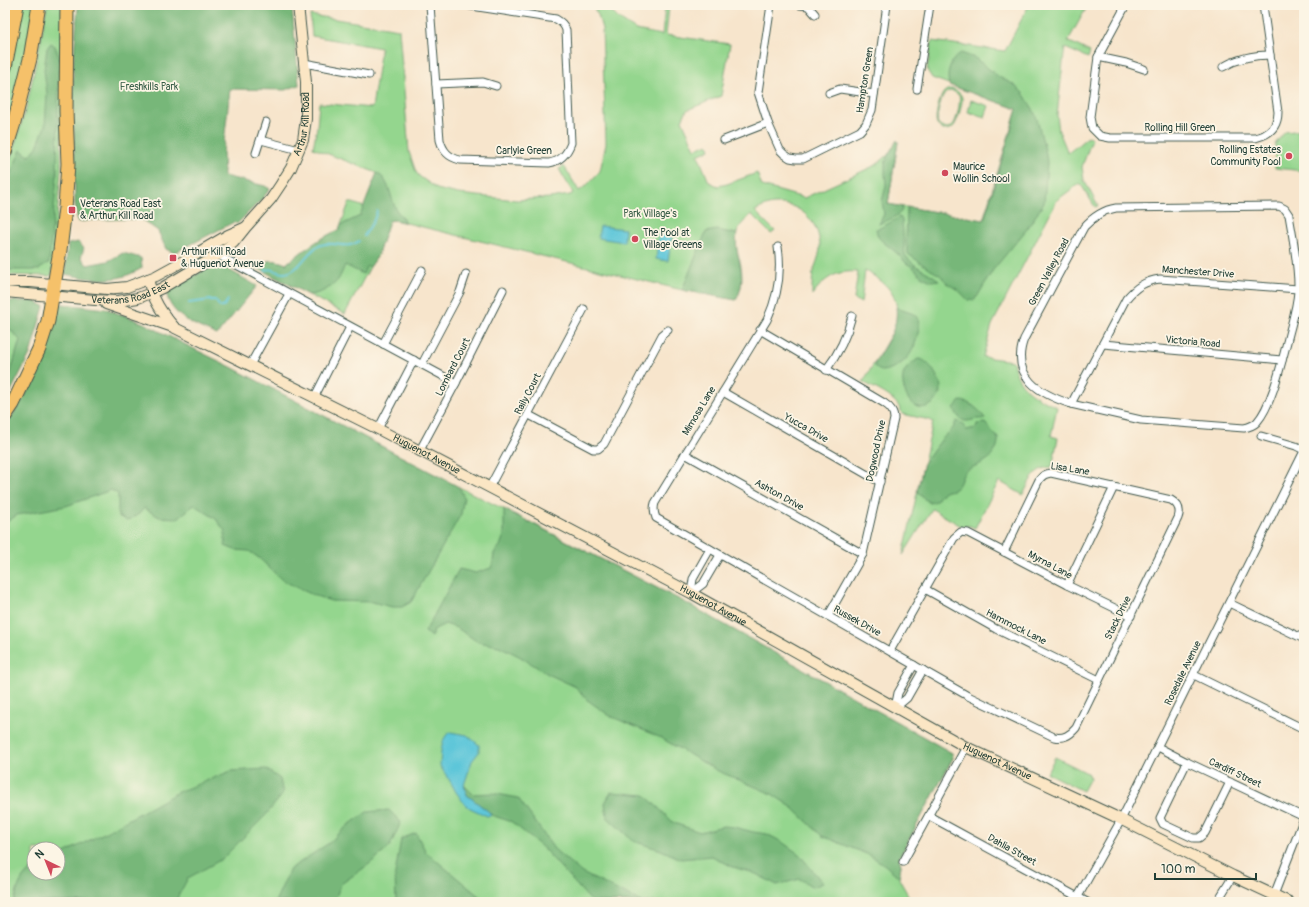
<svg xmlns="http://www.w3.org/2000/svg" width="1309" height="907" font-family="Pangolin,sans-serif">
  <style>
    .green { fill: #94d68e; stroke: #5a8a61; fill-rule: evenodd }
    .forest { fill: #77b779; stroke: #4b7a56 }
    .water { fill: #5dc6d9; stroke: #3e8286 }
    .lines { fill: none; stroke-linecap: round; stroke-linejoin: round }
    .stream { stroke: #5dc6d9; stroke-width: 2 }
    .street-casing { stroke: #3f564b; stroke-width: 9 }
    .secondary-casing { stroke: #3f564b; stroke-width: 12 }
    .highway-casing { stroke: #3f564b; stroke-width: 15 }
    .street { stroke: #fff; stroke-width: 7 }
    .secondary { stroke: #fbe6c4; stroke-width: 10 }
    .highway { stroke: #f5c16b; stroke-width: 13 }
    .poi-dot { fill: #d1495b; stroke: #fcf5e5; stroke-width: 1.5 }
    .labels { text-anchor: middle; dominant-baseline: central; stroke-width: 3.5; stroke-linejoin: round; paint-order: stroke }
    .street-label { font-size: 10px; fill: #1f3d34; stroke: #fcf5e5 }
    .park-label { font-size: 10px; fill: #365c46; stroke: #fcf5e5 }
    .poi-label { font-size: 10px; fill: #1f3d34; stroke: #fcf5e5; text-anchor: start }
  </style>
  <rect width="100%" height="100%" fill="#fcf5e5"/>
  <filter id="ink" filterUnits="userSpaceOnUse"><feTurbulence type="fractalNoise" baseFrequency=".025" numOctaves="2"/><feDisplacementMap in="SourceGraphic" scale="8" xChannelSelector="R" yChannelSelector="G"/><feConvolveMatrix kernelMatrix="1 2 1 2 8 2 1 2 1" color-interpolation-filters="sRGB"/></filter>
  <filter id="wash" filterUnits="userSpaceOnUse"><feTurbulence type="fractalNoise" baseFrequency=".012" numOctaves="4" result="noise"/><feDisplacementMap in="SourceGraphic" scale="16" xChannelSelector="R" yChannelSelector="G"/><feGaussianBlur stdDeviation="0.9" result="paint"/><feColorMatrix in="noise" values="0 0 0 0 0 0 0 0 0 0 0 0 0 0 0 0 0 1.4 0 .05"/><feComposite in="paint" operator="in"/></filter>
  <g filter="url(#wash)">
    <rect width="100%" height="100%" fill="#f7e5cc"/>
    <g class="green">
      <path d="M22,5H34L31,32L5,137V92Z"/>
      <path d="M47,5H62L61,170L52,274L50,276L5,275V177L27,105L41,39Z"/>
      <path d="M592,5H605L619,19L636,30L662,35L665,7H669L666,35L730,44L721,96L687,110L682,120L695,149L708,144L710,149L698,155L709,182L718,186L727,184L757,173L762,186L804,198L876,165L888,155L897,140L898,142L888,204L983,220L1017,109L932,78L927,70L932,41L1005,51L1029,5H1088L1068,41L1090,52L1088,58L1065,48L1064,54L1057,115L1059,131L1068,153L1089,136L1092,139L1082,167L1084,180L1098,206L1095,207L1080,183L1057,200L992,325L983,357L1013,361C1017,388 1034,397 1057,407L1051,436L1058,438L1052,467C1033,468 1031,480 1023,495L999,481L975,528L970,526H961L932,509L903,555L933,422L930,420L902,414C898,397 877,390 863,382L893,331C904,302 891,284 865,271L861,303L854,299L858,272C836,270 825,278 812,295C812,288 812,280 813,273C815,265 819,258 820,249C821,224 801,202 775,204C768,204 761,208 755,211L775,231L771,234L751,214C746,220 739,225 737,233C734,243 737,251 740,261C743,273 743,288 736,300L682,290L394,220L389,221L377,257L370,267L345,314L256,267C268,259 274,259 286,264C303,251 319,238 339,230L349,203H353L364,207L377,173L313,148L317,127L319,103L372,108L381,48L312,36L310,15L399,29L409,152L416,172L419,176L437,189L458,194L517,200L550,198L570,195L573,193L559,169L564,166L579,191L587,185L600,171L606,144L602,29L598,15Z"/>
      <path d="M953,89C957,91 961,93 962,98C963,103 957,125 952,128C949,130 946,130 943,130L937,125C934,118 939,98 944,92C946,90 949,89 953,89ZM953,91L959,95C961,101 957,120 953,125C950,128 947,128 943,128L938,124C936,118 940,100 944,95C946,92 949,91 953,91Z"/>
      <path d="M971,100L989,106L985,117L968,112Z"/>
      <path d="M1304,130V171L1275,168V144L1285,132Z"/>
      <path d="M62,304L125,315L143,323L188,346L231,367L459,487L534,524L688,604L952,753L953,758L899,858L901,865L899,879L912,902H5V427L26,394L46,351L58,305L60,306ZM34,849H58V873H34Z"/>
      <path d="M5,324L20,340L5,392Z"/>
      <path d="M1055,757L1089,774L1090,778L1083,791L1047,773Z"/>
    </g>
    <g class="forest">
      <path d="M78,5H289L290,8H292L299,85L285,90L230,89L223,152L224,176L265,186L270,189L262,199L237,224L234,222L174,253L166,249L158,231L141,219L93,220L78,222L75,204L73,68Z"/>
      <path d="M51,43L55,46L59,56L57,177L49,263L38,270H8L5,268V185L21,150L29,156L37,147L45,126L47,94L44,70L47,48Z"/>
      <path d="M961,53L975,58L999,77L1013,84L1023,93L1033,109L1037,119L1046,154L1047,163L1044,203L1027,229L993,270L977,297L973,300H968L958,290L948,284L940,275L931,270L908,254L906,242L907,207L984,220L1017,109L949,85C946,73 950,59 961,53Z"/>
      <path d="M897,140L898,142L888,204L903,207C901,217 887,220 879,224L884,214L882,201L886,186L885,174V163L888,155Z"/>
      <path d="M377,173C390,180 390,197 396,209C398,214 402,214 404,222L394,220L389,221L377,257L370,267L367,266L363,274L345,265C343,270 341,275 338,280C331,288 320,294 309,295L256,267C268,259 273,259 286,264C303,251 319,238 339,230L341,225L360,216Z"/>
      <path d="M900,217L902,220L905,255C913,267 929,272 939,280L931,281L921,276L913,267L906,263L898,254L882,241L878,237L876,229L882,227Z"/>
      <path d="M717,230L737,234C733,257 750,275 736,300L682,290L706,232Z"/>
      <path d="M78,242L84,248L81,257L87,265L108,261L123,253L141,258L142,268C116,284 93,280 65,274L68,244Z"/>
      <path d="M217,263L257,286L217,335C198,326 172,318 167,295L168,293L167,291Z"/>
      <path d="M5,301H34L44,306L30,354L5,403V392L20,340L5,324Z"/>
      <path d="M62,304L107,309L143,323L188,346L231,367L459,487L464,497L461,514L411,602L402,607H392L372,602L331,601L313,595L282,580L259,558L249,551L235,550L225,546V531L215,518L194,505L178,518L159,517L144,508L139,514L127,521L118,516V494L111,490L66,506L17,515L5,523V427L26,394L46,351L58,305L60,306Z"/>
      <path d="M896,307C903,312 914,311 918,319C922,328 914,351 907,358C901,365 891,370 882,371C878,370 874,368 875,363C885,344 899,329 896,307Z"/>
      <path d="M918,359C924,359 927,363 931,367C935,373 941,381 941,389C940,402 924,413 914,405C908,401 906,395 904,389C900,373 905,368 918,359Z"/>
      <path d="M960,401C970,401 981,411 985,419C969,417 963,430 954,408Z"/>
      <path d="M956,421L964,424L966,430L976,428L977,424L985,423L998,438C999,449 991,459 982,463C977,466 972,467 967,470C960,475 962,486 953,490C950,491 947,491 944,491L936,501L930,503L922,497L917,491L924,463L942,439L954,427Z"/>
      <path d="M504,509L688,604L952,753L953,758L899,858L901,865L899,877L885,865L869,855L822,836L793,808L772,794L718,771L659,737L610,716L586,699L576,687L548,674L519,656L499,646L478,642L457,628L445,624L435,629L431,637L425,632L459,569L476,573L491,568L493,562L494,553L500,546L504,535Z"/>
      <path d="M266,769L280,779L283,794L265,816L222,859L188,878L175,902H14C17,889 21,874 34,868V873H58V856L104,833L178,792L231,771Z"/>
      <path d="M464,785L473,794L492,793L518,798L534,820L554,849L582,873L642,902H592L543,848L512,822L491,815L489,812L467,795Z"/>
      <path d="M611,792L645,795L674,823L700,832L723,826L734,827L753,832L767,834L782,842L799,854L823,883L813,887L800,879L777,885L756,874L733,867L712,856L681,859L661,850L633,841L607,817L605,803Z"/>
      <path d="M389,810L401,822L389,848L368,865L341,884L334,902H275L290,869L329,843L347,826L367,812Z"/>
      <path d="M416,833L426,852L486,902H396L395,874L401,839Z"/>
    </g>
    <g class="water">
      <path d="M600,226L625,229L624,242L598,238Z"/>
      <path d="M659,233L672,235L668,261L656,259Z"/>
      <path d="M450,732L467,735L479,745V752L472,761L464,785L467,795L489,812L491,815L487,816L470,808L464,803L456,792L450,781L440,766C441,755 440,738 450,732Z"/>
    </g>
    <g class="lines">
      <g class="stream">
        <path d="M364,236L374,220L377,211"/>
        <path d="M265,271C272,266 277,274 285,273C301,271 307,249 321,245C335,240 346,251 359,241"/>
        <path d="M189,303L211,300H215L220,307H223L228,300"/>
      </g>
    </g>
  </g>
  <g filter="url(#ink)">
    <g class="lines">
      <g class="street-casing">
        <g id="street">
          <path d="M430,5L440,140C443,151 448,157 460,160L549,163C561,161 567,154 571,143L566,30C564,24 561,22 556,19L465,5"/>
          <path d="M771,5L758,92L768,123L780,150L784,154L790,158L796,159H803L860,131L866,124L872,110L887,5"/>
          <path d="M800,5L808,6L815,14"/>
          <path d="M1126,5L1098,57L1090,117L1092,128L1100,136L1110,138H1255C1269,135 1278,127 1278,112L1263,5"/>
          <path d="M1098,57L1126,63L1144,69"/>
          <path d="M304,63L369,75"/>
          <path d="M1223,67C1238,58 1253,55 1270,55"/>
          <path d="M436,84L483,82L496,86"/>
          <path d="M917,89L930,5"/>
          <path d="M829,93L840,89L874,94"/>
          <path d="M261,140L299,150"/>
          <path d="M724,140L768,123"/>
          <path d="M256,153L266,122"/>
          <path d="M1279,206L1285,209L1289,215C1293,239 1299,267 1298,291C1297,308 1291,325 1287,342C1281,364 1272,405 1257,422C1253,426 1249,427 1244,428L1141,420L1071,404C1040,394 1010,377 1024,339L1084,227C1093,217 1103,210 1116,208Z"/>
          <path d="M778,247C782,273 778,296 767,320L655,503C653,509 654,513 656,518L968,696L1054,737C1064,739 1070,735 1076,728L1178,518C1181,510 1178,504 1171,500L1051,473C1045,474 1043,475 1039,480L1004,552"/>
          <path d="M218,255L456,383"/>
          <path d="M760,330L884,403C890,407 894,411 894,419L863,554L828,616"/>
          <path d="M383,344L422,270"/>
          <path d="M1103,344L1282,360"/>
          <path d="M422,364L460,292L466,274"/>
          <path d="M250,365L289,294"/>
          <path d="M826,370C839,353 847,336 852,316"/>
          <path d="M723,392L880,482"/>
          <path d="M314,398L350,327"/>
          <path d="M1071,404L1126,299C1136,287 1145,281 1160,279L1298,289L1304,293"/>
          <path d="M529,415L593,449H598L604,444L662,335L668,330"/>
          <path d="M378,429L414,360"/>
          <path d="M1261,436L1296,446L1304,450"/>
          <path d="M419,452L456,383L503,290"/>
          <path d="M685,454L863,554"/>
          <path d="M489,488L584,309"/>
          <path d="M1067,585L1114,487"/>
          <path d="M925,589L996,629L1099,680"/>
          <path d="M691,593L693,579L710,549"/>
          <path d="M691,593L703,584L720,555"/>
          <path d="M1229,603L1304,639"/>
          <path d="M890,651L954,538L961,532L968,533L1067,585L1131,616"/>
          <path d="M1194,675L1304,729"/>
          <path d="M895,708L907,698L923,670"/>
          <path d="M895,708L898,693L914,665"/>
          <path d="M1158,747L1187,762L1304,817"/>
          <path d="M1187,762L1160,818L1163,824L1193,838H1199L1205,833L1230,782"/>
          <path d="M929,816L1087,902"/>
          <path d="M903,862L966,747"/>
          <path d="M1274,895L1304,818"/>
          <path d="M1075,902L1121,820L1304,451"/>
          <path d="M1217,902L1233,876"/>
        </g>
      </g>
      <g class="secondary-casing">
        <g id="secondary">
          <path id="s1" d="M148,279C153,300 161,312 175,328L378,429L691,593L966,747L1114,816L1233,876L1289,902"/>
          <path d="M5,282H30L107,289L127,287L156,276L187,259L228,235L244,228"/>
          <path id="s2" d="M5,292L95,300L118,301L138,298L151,293L162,288L218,255L234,242L246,227L271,199L281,184L291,168L303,140L306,119V82L298,5"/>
          <path d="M106,304L173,327"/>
        </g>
      </g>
      <g class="highway-casing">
        <g id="highway">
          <path d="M5,67L17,5"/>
          <path d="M5,152L14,123L30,59L39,5"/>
          <path d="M5,416L13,404L39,349L48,321L60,250L65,208L68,164L66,111L67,5"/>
        </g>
      </g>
      <use href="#street" class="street"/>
      <use href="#secondary" class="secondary"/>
      <use href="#highway" class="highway"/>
    </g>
  </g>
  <g class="poi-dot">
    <circle cx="1289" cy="156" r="4"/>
    <circle cx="945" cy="173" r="4"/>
    <rect x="68" y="206" width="8" height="8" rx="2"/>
    <circle cx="635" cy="239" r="4"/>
    <rect x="169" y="254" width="8" height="8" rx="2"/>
  </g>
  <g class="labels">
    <g class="street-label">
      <text transform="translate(865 80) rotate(-81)">Hampton Green</text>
      <text stroke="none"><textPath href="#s2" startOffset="385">Arthur Kill Road</textPath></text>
      <text x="1180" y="128">Rolling Hill Green</text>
      <text x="524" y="151">Carlyle Green</text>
      <text transform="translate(1049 272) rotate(-62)">Green Valley Road</text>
      <text transform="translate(1198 272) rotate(4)">Manchester Drive</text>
      <text stroke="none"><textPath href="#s2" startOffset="127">Veterans Road East</textPath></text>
      <text transform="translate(1193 342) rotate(5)">Victoria Road</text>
      <text transform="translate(453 367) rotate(-63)">Lombard Court</text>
      <text transform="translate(528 394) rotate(-62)">Raily Court</text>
      <text transform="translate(699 411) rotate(-59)">Mimosa Lane</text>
      <text transform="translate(806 428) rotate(30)">Yucca Drive</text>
      <text transform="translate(876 451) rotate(-78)">Dogwood Drive</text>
      <text stroke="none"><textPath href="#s1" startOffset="338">Huguenot Avenue</textPath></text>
      <text transform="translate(1070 469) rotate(9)">Lisa Lane</text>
      <text transform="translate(779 495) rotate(29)">Ashton Drive</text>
      <text transform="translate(1050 565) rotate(28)">Myrna Lane</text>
      <text stroke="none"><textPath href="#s1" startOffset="662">Huguenot Avenue</textPath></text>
      <text transform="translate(1118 618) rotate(-64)">Stack Drive</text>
      <text transform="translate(857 621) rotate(29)">Russek Drive</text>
      <text transform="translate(1016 627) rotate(27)">Hammock Lane</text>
      <text transform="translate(1183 673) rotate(-64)">Rosedale Avenue</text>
      <text stroke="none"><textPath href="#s1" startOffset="986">Huguenot Avenue</textPath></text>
      <text transform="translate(1235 773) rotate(25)">Cardiff Street</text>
      <text transform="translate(1012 850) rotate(29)">Dahlia Street</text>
    </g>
    <g class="park-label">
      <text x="149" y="87">Freshkills Park</text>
      <text x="650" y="214">Park Village's</text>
    </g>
    <g class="poi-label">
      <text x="1281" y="150" text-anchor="end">Rolling Estates<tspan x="1281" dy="12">Community Pool</tspan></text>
      <text x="953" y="167">Maurice<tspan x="953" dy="12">Wollin School</tspan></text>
      <text x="80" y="204">Veterans Road East<tspan x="80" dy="12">&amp; Arthur Kill Road</tspan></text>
      <text x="643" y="233">The Pool at<tspan x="643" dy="12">Village Greens</tspan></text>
      <text x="181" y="252">Arthur Kill Road<tspan x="181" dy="12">&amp; Huguenot Avenue</tspan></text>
    </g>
  </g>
  <rect width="1309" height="907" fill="none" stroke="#fcf5e5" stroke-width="20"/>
  <g transform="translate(46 861) rotate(317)"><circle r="19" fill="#fcf5e5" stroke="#a4ab9e"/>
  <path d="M0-3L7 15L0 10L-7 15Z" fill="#d1495b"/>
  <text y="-6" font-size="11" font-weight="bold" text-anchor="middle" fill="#1f3d34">N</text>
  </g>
  <path d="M1155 873v6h101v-6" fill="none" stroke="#1f3d34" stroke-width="2"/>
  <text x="1161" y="873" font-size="12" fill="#1f3d34" stroke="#fcf5e5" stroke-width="3" paint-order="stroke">100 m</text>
</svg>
